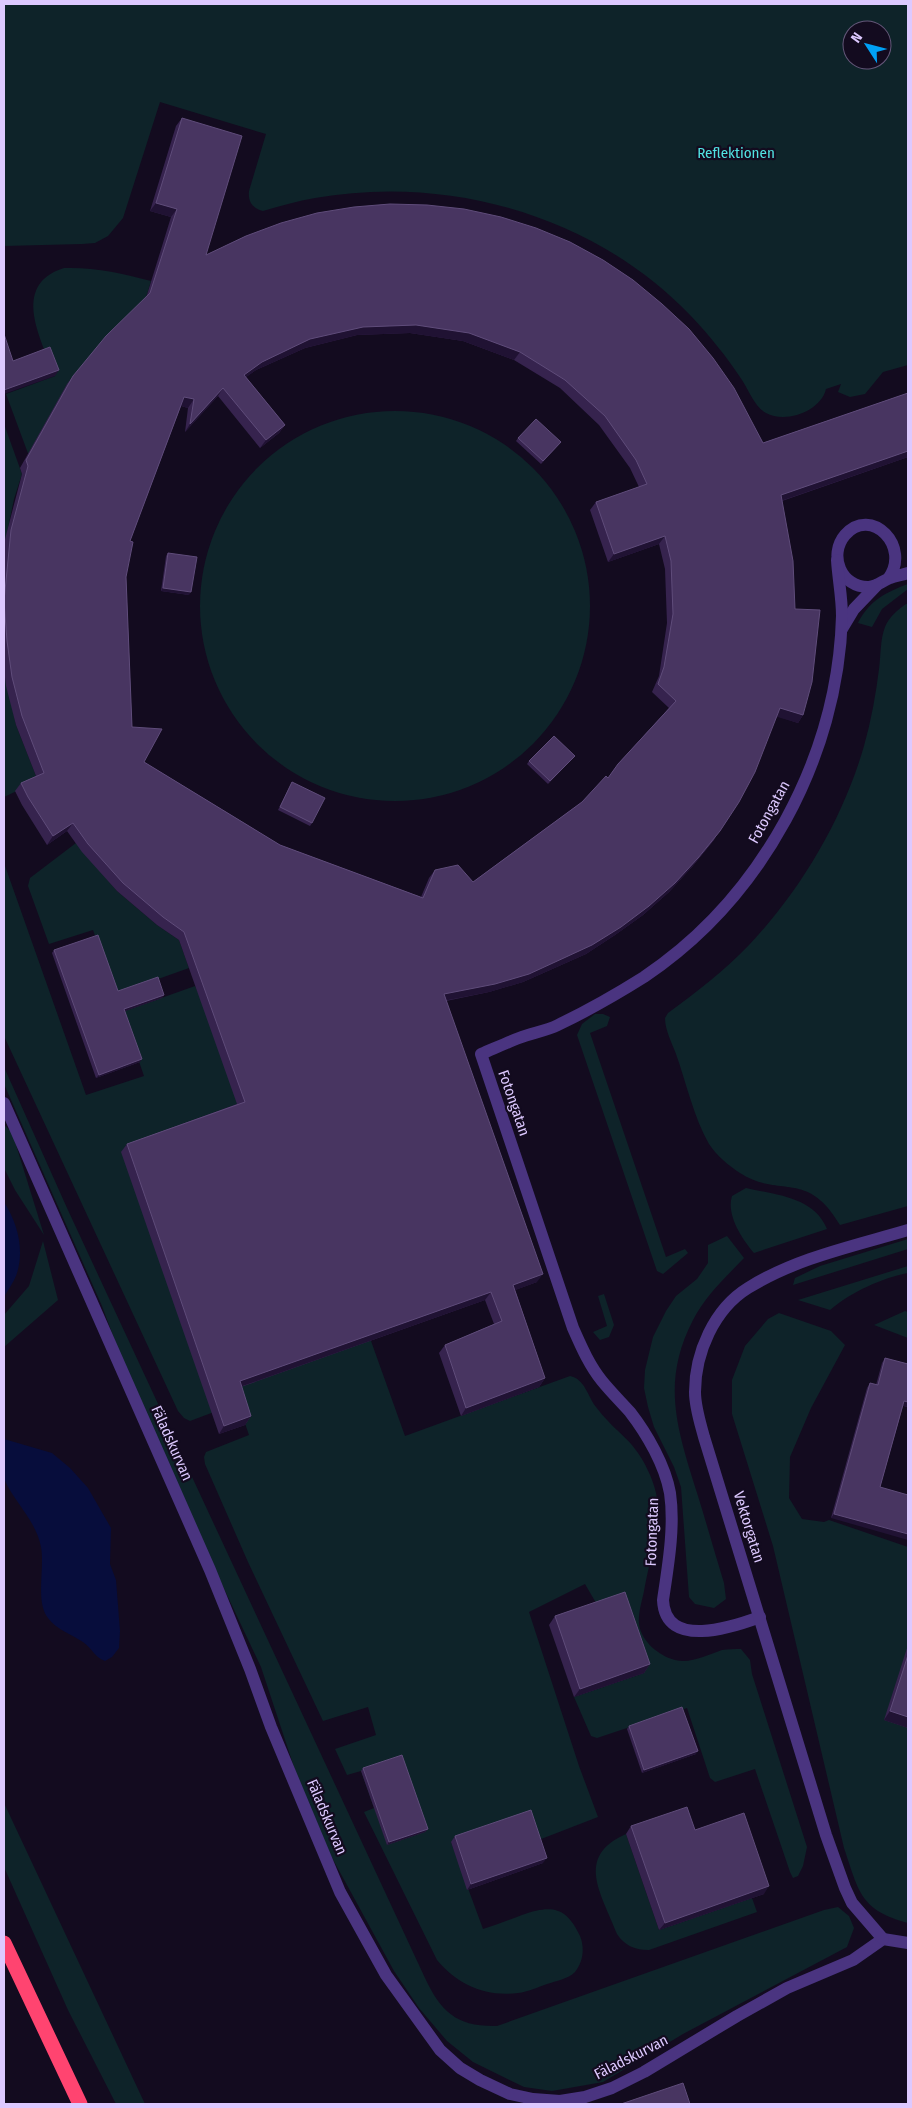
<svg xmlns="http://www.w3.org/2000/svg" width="912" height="2108" font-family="'Fira Sans Condensed',sans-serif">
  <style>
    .green { fill: #0e2329; fill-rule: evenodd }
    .water { fill: #070d3c }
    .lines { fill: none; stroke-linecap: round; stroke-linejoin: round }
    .street { stroke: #4a3480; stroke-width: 12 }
    .highway { stroke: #ff4470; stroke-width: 15 }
    .wall { fill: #36234e; fill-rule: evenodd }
    .shaded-wall { fill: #201233 }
    .building { fill: #483561; stroke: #5f4c7a; fill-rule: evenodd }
    .labels { text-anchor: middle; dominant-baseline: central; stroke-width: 4.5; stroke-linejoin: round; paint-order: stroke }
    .park-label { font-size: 15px; fill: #51e3e3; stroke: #130b1f }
    .street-label { font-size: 15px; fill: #ddc9ff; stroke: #130b1f }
  </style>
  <rect width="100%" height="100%" fill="#130b1f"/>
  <g class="green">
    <path d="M4,4H908V365L883,372L865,394L850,397L838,392L841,384L826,389C821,411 786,424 766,413C755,407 749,391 742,380C727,357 709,335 690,315C595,216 449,174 315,198C298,201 280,206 263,211C252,208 248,202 249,191L266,134L160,102L123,218L108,236L95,243L82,244L4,246ZM852,30H882V60H852Z"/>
    <path d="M64,268C94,267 122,273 151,281L145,301L29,456L6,394L55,376C41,339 10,285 64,268Z"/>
    <circle cx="395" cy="606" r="195"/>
    <path d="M4,424L22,474L14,499L4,547Z"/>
    <path d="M908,584V589L882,609L872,627L858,623C869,601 886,592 908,584Z"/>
    <path d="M908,603V1206L840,1225C807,1169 781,1199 740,1173C729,1166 716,1155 709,1144C694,1118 686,1082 676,1054C672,1043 665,1030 665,1018L668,1013C697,992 725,970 749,945C801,890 843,819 864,746C871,721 876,694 879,669C881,655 880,640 885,627C889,617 899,608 908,603Z"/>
    <path d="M4,669L16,725L38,781L4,797Z"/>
    <path d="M76,843L117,891L157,925L179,940L189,968L116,994L93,930L49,944L28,886L30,878Z"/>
    <path d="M4,863L86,1095L144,1076L122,1012L195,986L371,1341L405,1436L570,1376C585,1379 588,1397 596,1407C600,1412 604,1417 608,1421C617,1431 628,1439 635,1449C644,1460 653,1479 656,1493C662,1522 649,1562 644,1591C642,1601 638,1613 639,1624C641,1641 659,1656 675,1660C691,1664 707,1655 722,1650C728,1649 735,1649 741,1649L750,1660L752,1674L807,1847L803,1866L798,1876L793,1878L790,1872L755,1769L715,1782L710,1778L687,1708L597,1738L591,1736L574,1697L644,1673L599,1608L585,1584L529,1612L579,1766L598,1817L536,1841L451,1842L483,1929C496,1925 509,1920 522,1915C551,1905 566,1906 580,1936C585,1948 583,1962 575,1972C568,1979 556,1981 547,1984C538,1987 528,1992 518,1993C485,1997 458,1985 437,1960L364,1812L374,1808L361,1771L347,1775L335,1749L376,1735L368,1707L323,1721L248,1562L205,1464L204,1457L206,1452L249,1435L238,1403L190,1421L184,1418L178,1411L4,1036Z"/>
    <path d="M595,1014H603L610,1017L607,1026L590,1033L666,1257L685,1249L688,1253L663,1274L657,1271L577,1035L582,1024Z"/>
    <path d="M4,1067L67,1208L425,1978C441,2012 457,2027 497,2026L824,1910L838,1907L849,1916L854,1928L847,1947L683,2034L603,2082L552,2091L524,2087L473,2062L447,2041L419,2008L394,1971L330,1854L295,1770L261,1667L211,1561L124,1365L102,1306L4,1084Z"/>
    <path d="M4,1125L12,1132L44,1235L15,1190L4,1168Z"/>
    <path d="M746,1188C776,1195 814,1197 827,1229L754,1253C742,1239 726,1215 732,1196Z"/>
    <path d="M727,1236L744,1258C725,1278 706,1295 693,1320C660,1384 678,1431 698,1496C707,1525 715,1554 724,1583L726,1599L714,1608L695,1604L689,1597L681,1487L674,1467L654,1427L648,1407L644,1388L645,1370L653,1337L666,1311L676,1296L697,1279L708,1263V1245Z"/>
    <path d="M908,1239V1249L793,1285L795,1278L820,1266Z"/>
    <path d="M43,1241L58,1300L4,1347V1315L29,1286Z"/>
    <path d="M908,1266V1273C882,1278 851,1292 830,1310L798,1300Z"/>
    <path d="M604,1294L614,1325L609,1337L600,1340L593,1332L607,1326L598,1296Z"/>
    <path d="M905,1311L908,1312V1338L874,1325Z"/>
    <path d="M779,1313L831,1331L845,1345L811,1408L790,1457L789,1498L802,1519L824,1522L829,1520L908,1547V1923C860,1910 859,1892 844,1848L773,1546L732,1414V1380L745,1346L768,1319Z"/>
    <path d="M4,1803L145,2104H116L68,2010L4,1867Z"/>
    <path d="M626,1834L659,1930L752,1898L757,1912L649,1950C635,1950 625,1946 617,1934C602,1894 574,1857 626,1834Z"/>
  </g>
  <g class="water">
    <path d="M4,1202C18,1224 25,1251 16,1276C13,1283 8,1290 4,1297Z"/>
    <path d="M4,1439L52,1453L70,1468L88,1488L111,1528L110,1564L116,1580L120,1631L119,1648L112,1657L105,1661C94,1657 92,1648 83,1642C71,1634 57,1630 48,1618C35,1601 45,1569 41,1547C36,1521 16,1504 5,1481C1,1474 4,1449 4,1439Z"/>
  </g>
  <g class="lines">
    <g class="street">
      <path d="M888,579C912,547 871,505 845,535C828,555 841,588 869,587C878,586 882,581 890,578C896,576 902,575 908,573"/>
      <path d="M842,629L854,609L877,585"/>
      <path d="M4,1103L210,1570L250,1669L271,1727L340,1892L386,1975L440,2050L460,2068L480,2080L510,2094L533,2099L560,2101L585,2097L612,2088L644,2072L737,2016L787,1988L853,1960L883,1939L908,1943"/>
      <path d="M760,1617C733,1627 665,1650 663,1600C668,1566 675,1527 670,1493C665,1465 647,1434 630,1412C621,1402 611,1392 602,1381C589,1365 581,1346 573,1328L481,1054C493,1049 506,1043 519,1038C532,1033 546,1031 558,1025C587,1011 617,994 644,977C762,898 838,757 842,616C842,597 838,578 837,560"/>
      <path d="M883,1939L852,1903L845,1888L826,1835L704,1437C700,1422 695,1407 695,1392C695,1353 714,1309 748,1288C796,1258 854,1246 908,1230"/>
    </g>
    <path class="highway" d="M4,1943L80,2104"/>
  </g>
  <g class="wall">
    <path d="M182,118L206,255L246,236L763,443L908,393V457L782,501L795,609L803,715L798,723L777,716L714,840L692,867L669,892L643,915L615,935L586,954L523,982L489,992L446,1001L537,1282L515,1290L545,1378L539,1387L461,1416L439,1353L445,1345L494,1324L485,1300L241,1387L251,1416L245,1425L219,1434L121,1152L127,1144L237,1104L179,940L157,925L117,891L82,852L67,831L47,845L22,805L15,791L21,783L36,776L16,725L6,686L4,669V551L5,539L22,474L20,468L67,384L73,376L146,298L171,217L150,211L176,126ZM410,333L463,341L514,360L560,388L599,425L630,468L639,487L596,502L590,510L608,562L659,544L665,569L667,623L659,676L652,692L669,708L618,764L608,778L582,802L473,882L435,870L429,878L421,897L280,845L144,762L132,727L126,577L130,541L181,406L188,408L185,432L218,396L260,448L279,433L285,425L246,377L256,370L305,348L357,335Z"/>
    <path d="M518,438L561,442L541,464L516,441Z"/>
    <path d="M168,553L189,595L161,591L166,556Z"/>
    <path d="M573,758L548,784L527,764L529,761Z"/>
    <path d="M292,782L312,823L310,826L278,810Z"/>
    <path d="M54,950L118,991L164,995L162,998L125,1011L140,1062L96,1078L52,953Z"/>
    <path d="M885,1358L908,1364V1407L903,1406L880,1487L831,1518L867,1388L870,1383L876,1385L882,1363Z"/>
    <path d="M555,1616L650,1664L644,1673L574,1697L549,1625Z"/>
    <path d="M908,1645V1728L884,1720Z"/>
    <path d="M629,1726L696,1754L642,1773L627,1729Z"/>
    <path d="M363,1768L428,1829L425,1832L387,1845L361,1771Z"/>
    <path d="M631,1826L695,1830L764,1894L659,1930L626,1834Z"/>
    <path d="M455,1836L543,1863L467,1890L451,1842Z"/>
  </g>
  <g class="shaded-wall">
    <path d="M156,203L177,209L171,217L150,211Z"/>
    <path d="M416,325L469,333L520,352L514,360L463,341L410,333L357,335L305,348L256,370L238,383L244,375L262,362L310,339L363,327Z"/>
    <path d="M59,370L55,376L4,394V390Z"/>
    <path d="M223,388L218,396L185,432L190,424Z"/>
    <path d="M184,397L194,399L188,408L178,405Z"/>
    <path d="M285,425L279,433L260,448L266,440Z"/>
    <path d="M908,451V457L775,503L781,495Z"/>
    <path d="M665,536L659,544L608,562L614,554Z"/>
    <path d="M163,588L191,592L189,595L161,591Z"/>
    <path d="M780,708L803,715L798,723L774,716Z"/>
    <path d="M73,823L67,831L47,845L53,836Z"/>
    <path d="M720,831L692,867L669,892L643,915L615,935L586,954L523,982L489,992L438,1002L444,994Z"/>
    <path d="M164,995L162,998L122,1012L124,1009Z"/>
    <path d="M142,1059L140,1062L96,1078L99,1075Z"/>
    <path d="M543,1274L537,1282L507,1293L513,1285Z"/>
    <path d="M491,1292L485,1300L234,1389L240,1381Z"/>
    <path d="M545,1378L539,1387L461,1416L466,1408Z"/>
    <path d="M904,1401L908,1402V1407L901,1405Z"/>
    <path d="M251,1416L245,1425L219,1434L224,1426Z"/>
    <path d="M834,1514L908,1534V1540L831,1518Z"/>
    <path d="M650,1664L644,1673L574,1697L580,1689Z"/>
    <path d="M890,1711L908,1717V1728L884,1720Z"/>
    <path d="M698,1751L696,1754L642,1773L644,1770Z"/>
    <path d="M428,1829L425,1832L387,1845L389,1842Z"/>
    <path d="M547,1858L543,1863L467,1890L471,1884Z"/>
    <path d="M769,1886L764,1894L659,1930L665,1923Z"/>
  </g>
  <g class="building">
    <path d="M182,118L242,136L206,255L246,236L281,223L317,213L354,207L390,204L427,205L464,209L501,217L536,228L570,242L603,260L633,280L662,304L689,329L713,358L734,388L763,443L908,393V451L781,495L793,561L795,609L820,610L812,682L803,715L780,708L755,772L739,802L720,831L698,858L675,883L649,906L621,927L592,945L529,974L495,984L444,994L543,1274L513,1285L545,1378L466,1408L445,1345L502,1321L491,1292L240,1381L251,1416L224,1426L127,1144L245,1102L184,932L163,917L123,883L88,844L73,823L53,836L28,797L21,783L44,773L22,716L12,677L7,641L4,601L11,530L28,466L26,460L73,376L106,336L150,293L177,209L156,203ZM416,325L469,333L520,352L565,380L605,416L636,460L647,484L596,502L614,554L665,536L671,561L673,614L664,667L658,684L676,701L618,764L608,778L606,776L582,802L473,882L458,865L435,870L423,898L280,845L144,762L162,729L132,727L126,577L133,542L130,541L184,397L194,399L190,424L223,388L266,440L285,425L244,375L262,362L310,339L363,327Z"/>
    <path d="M4,334L13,361L50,347L59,370L4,390Z"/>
    <path d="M536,419L561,442L543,461L518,438Z"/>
    <path d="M168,553L197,557L191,592L163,588Z"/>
    <path d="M554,736L575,756L550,781L529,761Z"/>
    <path d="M292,782L325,798L312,823L280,807Z"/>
    <path d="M98,935L118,991L158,977L164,995L124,1009L142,1059L99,1075L54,950Z"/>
    <path d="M885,1358L908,1364V1402L904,1401L880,1487L908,1495V1534L834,1514L870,1383L878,1385Z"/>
    <path d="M625,1592L650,1664L580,1689L555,1616Z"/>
    <path d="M908,1655V1717L890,1711Z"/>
    <path d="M682,1707L698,1751L644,1770L629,1726Z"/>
    <path d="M402,1755L428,1829L389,1842L363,1768Z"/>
    <path d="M687,1807L695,1830L744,1813L769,1886L665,1923L631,1826Z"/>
    <path d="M531,1810L547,1858L471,1884L455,1836Z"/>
    <path d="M683,2083L690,2104H621Z"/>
  </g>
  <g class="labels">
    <g class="park-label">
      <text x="736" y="153">Reflektionen</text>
    </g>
    <g class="street-label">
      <text transform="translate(769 812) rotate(-61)">Fotongatan</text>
      <text transform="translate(514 1103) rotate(71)">Fotongatan</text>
      <text transform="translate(172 1443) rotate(66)">Fäladskurvan</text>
      <text transform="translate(749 1527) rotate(73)">Vektorgatan</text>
      <text transform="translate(652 1532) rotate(-88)">Fotongatan</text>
      <text transform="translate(327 1817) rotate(67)">Fäladskurvan</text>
      <text transform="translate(631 2057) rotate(-27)">Fäladskurvan</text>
    </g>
  </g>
  <rect width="912" height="2108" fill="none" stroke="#ddc9ff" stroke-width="10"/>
  <g transform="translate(867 45) rotate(306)"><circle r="24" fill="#130b1f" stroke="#645779"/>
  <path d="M0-4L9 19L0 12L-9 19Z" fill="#00a0f4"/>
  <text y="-8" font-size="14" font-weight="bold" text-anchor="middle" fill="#ddc9ff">N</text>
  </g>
</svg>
